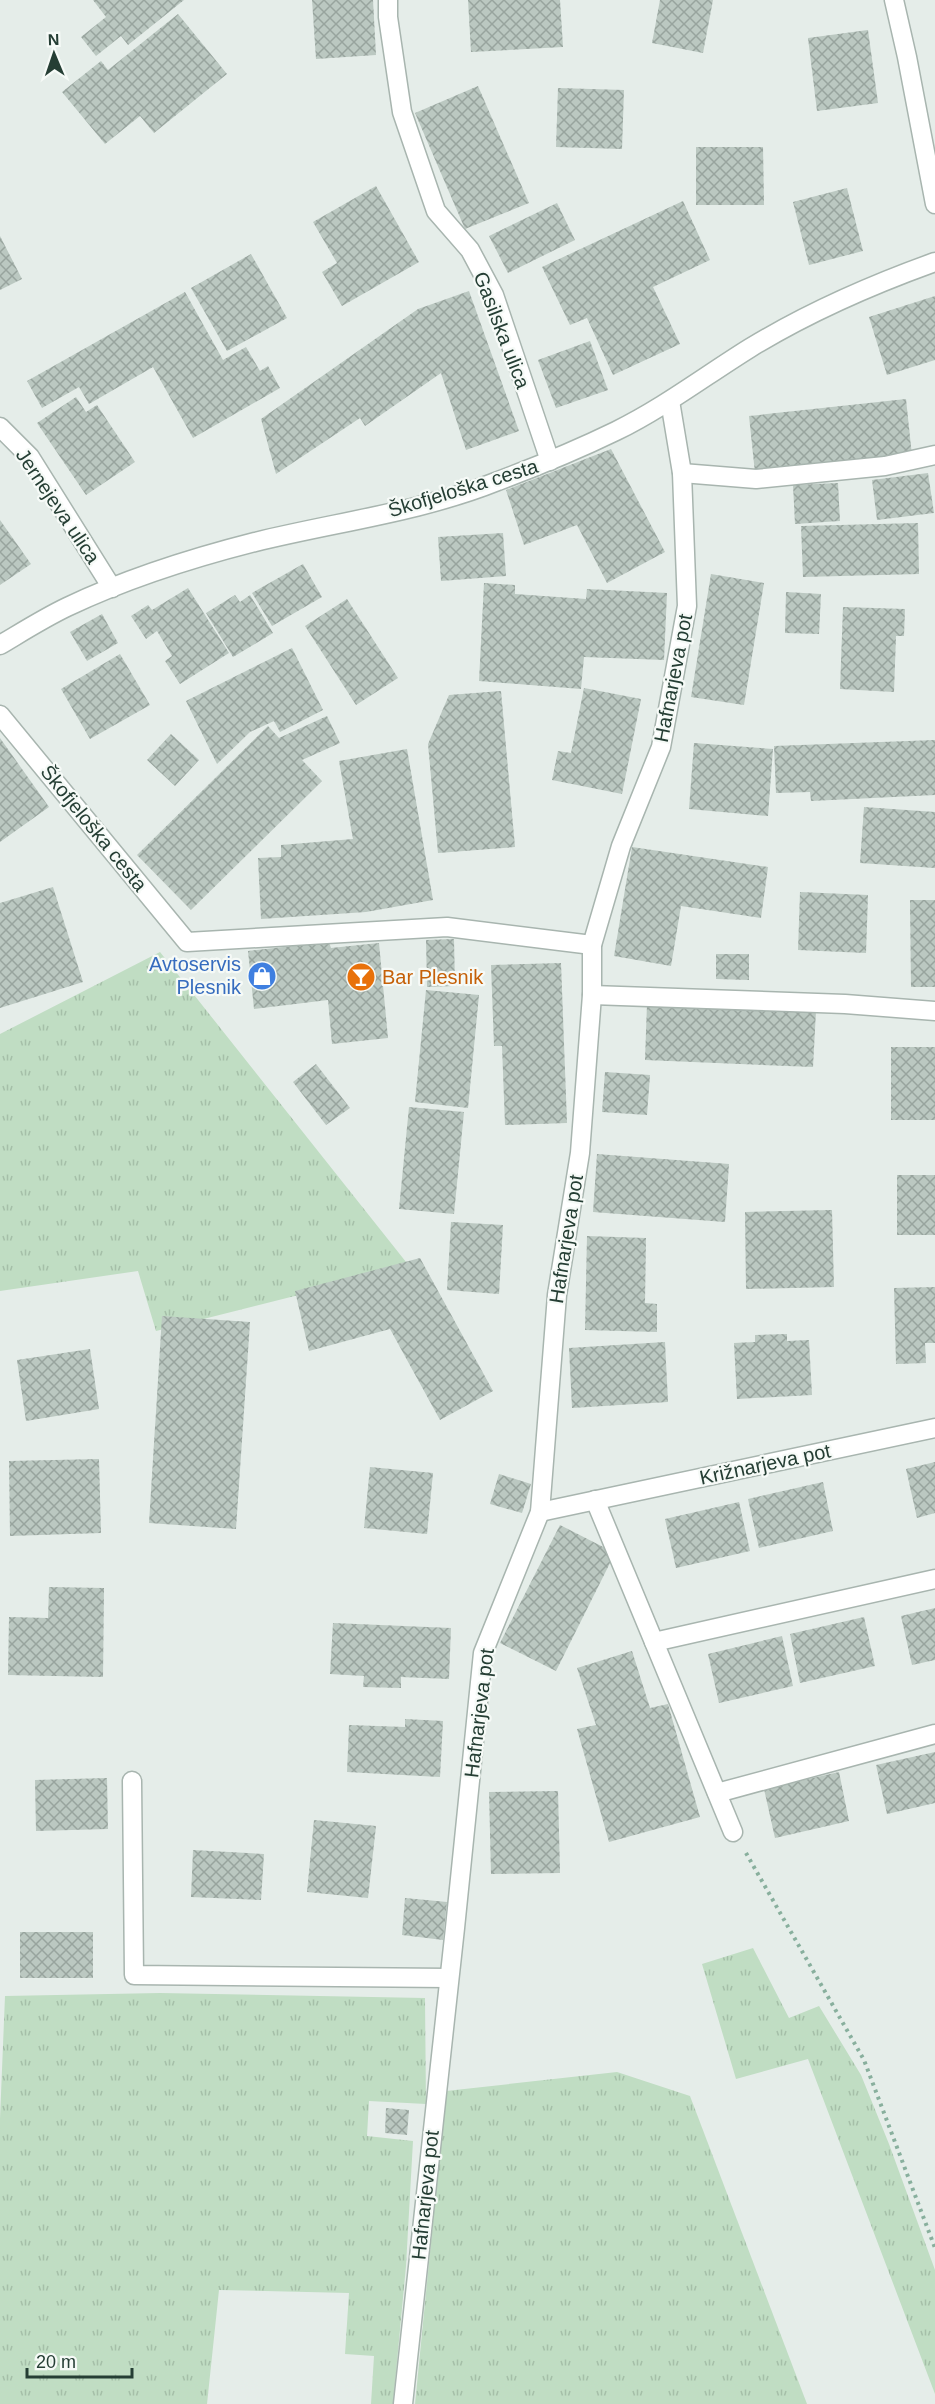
<svg xmlns="http://www.w3.org/2000/svg" width="935" height="2404" font-family="Arial,sans-serif">
  <style>
    .grass { fill: url(#grass-tufts) }
    .building { fill: url(#building-cross-hatch) }
    .lines { fill: none; stroke-linecap: round; stroke-linejoin: round }
    .minor-casing { stroke: #a8b5af; stroke-width: 21 }
    .path { stroke: #88af9d; stroke-width: 4; stroke-dasharray: 3 4.5; stroke-linecap: butt }
    .minor { stroke: #fff; stroke-width: 18 }
    .labels { text-anchor: middle; dominant-baseline: central; stroke-width: 4.5; stroke-linejoin: round; paint-order: stroke }
    .street-label { font-size: 20px; fill: #253e34; stroke: #f6faf7 }
    .shop-label { font-size: 20px; fill: #366cbe; stroke: #f6faf7; text-anchor: end }
    .food-label { font-size: 20px; fill: #c56008; stroke: #f6faf7; text-anchor: start }
  </style>
  <defs>
    <pattern id="grass-tufts" width="24" height="20" patternUnits="userSpaceOnUse" patternTransform="scale(1.5)"><rect width="24" height="20" fill="#c0ddc3"/><path d="M3 7l-1-3M5 7V3M7 7l1-3M15 17l-1-3M17 17v-4M19 17l1-3" fill="none" stroke="#a5bfa8"/></pattern>
    <pattern id="building-cross-hatch" width="8" height="8" patternUnits="userSpaceOnUse" patternTransform="scale(1.5)"><rect width="8" height="8" fill="#bbc8c1"/><path d="M0 0l8 8M0 8l8-8" fill="none" stroke="#98a49e"/></pattern>
  </defs>
  <rect width="100%" height="100%" fill="#e5ede9"/>
  <g class="grass">
    <path d="M160,952L410,1267L156,1331L138,1271L0,1291V1034Z"/>
    <path d="M753,1948L789,2018L819,2006L861,2075L889,2144L935,2270V2394L808,2059L736,2079L702,1964Z"/>
    <path d="M160,1993L425,1998L426,2104L369,2101L367,2136L413,2141L406,2266L393,2404H371L374,2356L345,2354L349,2293L219,2290L207,2404H0V2119L5,1996Z"/>
    <path d="M617,2072L690,2096L807,2404H415L446,2091Z"/>
  </g>
  <g class="building">
    <path d="M93,0H184L128,45L121,36L96,56L81,37L106,17Z"/>
    <path d="M312,0H373L376,55L316,59Z"/>
    <path d="M468,0H560L563,47L471,52Z"/>
    <path d="M660,0H713L703,53L652,43Z"/>
    <path d="M178,14L227,74L154,133L140,116L105,144L62,92L101,61L108,70Z"/>
    <path d="M868,30L878,103L817,111L808,38Z"/>
    <path d="M478,86L529,203L465,229L415,113Z"/>
    <path d="M558,88L624,90L622,149L556,147Z"/>
    <path d="M696,147H763L764,205H696Z"/>
    <path d="M376,186L419,262L342,306L322,272L337,263L313,222Z"/>
    <path d="M847,188L863,251L809,265L793,202Z"/>
    <path d="M683,201L710,260L653,287L680,344L613,375L587,318L570,325L542,267Z"/>
    <path d="M557,203L575,240L508,273L489,236Z"/>
    <path d="M0,236L22,279L0,290Z"/>
    <path d="M251,254L287,318L227,351L191,288Z"/>
    <path d="M469,291L519,431L466,450L441,373L365,426L360,418L276,474L261,419L418,309Z"/>
    <path d="M185,292L223,360L246,347L260,371L268,366L280,388L193,438L153,367L89,404L79,387L42,408L27,381Z"/>
    <path d="M935,296V360L887,375L869,317Z"/>
    <path d="M590,341L608,390L556,408L538,360Z"/>
    <path d="M76,397L86,412L97,405L135,462L86,495L37,423Z"/>
    <path d="M906,399L912,456L755,473L749,416Z"/>
    <path d="M611,449L665,552L607,583L577,525L524,545L506,490Z"/>
    <path d="M928,473L934,513L877,520L872,480Z"/>
    <path d="M838,483L840,521L795,524L793,485Z"/>
    <path d="M0,520L31,564L0,585Z"/>
    <path d="M918,523L919,574L803,577L801,526Z"/>
    <path d="M503,533L506,576L441,581L438,537Z"/>
    <path d="M303,564L322,597L272,626L252,593Z"/>
    <path d="M711,574L764,583L744,705L691,697Z"/>
    <path d="M484,583L515,585V594L586,599L587,589L667,593L664,660L584,657L581,689L479,681Z"/>
    <path d="M188,588L229,653L180,684L165,661L172,656L157,631L146,639L131,616L148,605L152,610Z"/>
    <path d="M786,592L821,594L819,634L785,633Z"/>
    <path d="M235,595L240,602L250,595L273,633L233,657L206,613Z"/>
    <path d="M347,599L398,678L356,705L305,626Z"/>
    <path d="M843,607L905,609L904,636H896L894,692L840,689Z"/>
    <path d="M102,614L118,643L87,661L70,632Z"/>
    <path d="M292,648L323,710L280,732L274,721L250,732L217,764L186,701Z"/>
    <path d="M120,654L150,705L90,739L61,689Z"/>
    <path d="M584,688L641,699L622,794L552,780L558,751L571,753Z"/>
    <path d="M501,691L515,847L438,853L428,744L449,695Z"/>
    <path d="M327,716L340,743L302,760L322,781L191,910L137,855L268,726L279,738Z"/>
    <path d="M171,734L199,760L175,786L147,760Z"/>
    <path d="M0,738L49,807L0,842Z"/>
    <path d="M935,740V795L811,801L810,792L776,793L774,746Z"/>
    <path d="M694,743L773,749L768,816L689,809Z"/>
    <path d="M407,749L433,900L366,912L261,919L258,858L281,857V845L353,839L339,761Z"/>
    <path d="M864,807L935,812V868L860,863Z"/>
    <path d="M632,847L768,867L761,918L681,906L671,966L614,956Z"/>
    <path d="M53,887L83,982L0,1008V903Z"/>
    <path d="M800,892L868,895L866,953L798,950Z"/>
    <path d="M910,900H935V987H911Z"/>
    <path d="M454,939L455,986L427,987L426,940Z"/>
    <path d="M329,942L331,948L379,943L388,1038L332,1044L328,1000L254,1009L248,951Z"/>
    <path d="M716,954H749V980L716,979Z"/>
    <path d="M561,963L567,1123L505,1125L502,1046H494L491,965Z"/>
    <path d="M426,990L479,995L468,1108L415,1102Z"/>
    <path d="M647,1004L816,1011L813,1067L645,1060Z"/>
    <rect x="891" y="1047" width="44" height="73"/>
    <path d="M316,1064L350,1108L326,1125L293,1082Z"/>
    <path d="M605,1072L650,1075L647,1115L602,1112Z"/>
    <path d="M409,1107L464,1112L454,1214L399,1209Z"/>
    <path d="M597,1154L729,1164L725,1222L593,1212Z"/>
    <rect x="897" y="1175" width="38" height="60"/>
    <path d="M832,1210L834,1287L746,1289L745,1212Z"/>
    <path d="M451,1222L503,1225L499,1294L447,1290Z"/>
    <path d="M587,1236L646,1238L645,1303L657,1304V1332L585,1330Z"/>
    <path d="M420,1258L493,1391L440,1420L390,1329L309,1351L295,1291Z"/>
    <path d="M935,1287V1343H925L926,1363L896,1364L894,1288Z"/>
    <path d="M162,1316L250,1322L236,1529L149,1523Z"/>
    <path d="M787,1334V1341L809,1340L812,1395L737,1399L734,1343L755,1342V1335Z"/>
    <path d="M665,1342L668,1402L572,1408L569,1348Z"/>
    <path d="M90,1349L99,1409L26,1421L17,1360Z"/>
    <path d="M99,1459L101,1533L10,1536L9,1461Z"/>
    <path d="M935,1462V1513L917,1518L906,1469Z"/>
    <path d="M370,1467L433,1473L427,1534L364,1528Z"/>
    <path d="M499,1474L531,1484L522,1513L490,1504Z"/>
    <path d="M823,1482L833,1531L759,1548L748,1499Z"/>
    <path d="M739,1502L750,1551L676,1568L665,1519Z"/>
    <path d="M560,1525L615,1553L556,1671L500,1643Z"/>
    <path d="M49,1587L104,1588L103,1677L8,1675L9,1617L48,1618Z"/>
    <path d="M935,1608V1660L912,1665L901,1616Z"/>
    <path d="M864,1617L875,1666L800,1683L790,1634Z"/>
    <path d="M333,1623L451,1628L449,1679L401,1677V1688L363,1687L364,1676L330,1674Z"/>
    <path d="M782,1636L793,1686L719,1703L708,1654Z"/>
    <path d="M632,1651L650,1708L668,1704L700,1817L609,1842L577,1729L596,1725L577,1668Z"/>
    <path d="M405,1719L443,1721L440,1777L347,1772L349,1725L405,1727Z"/>
    <path d="M935,1752V1803L887,1814L876,1765Z"/>
    <path d="M839,1772L849,1821L775,1838L764,1789Z"/>
    <path d="M107,1778L108,1829L36,1831L35,1780Z"/>
    <path d="M558,1791L560,1873L491,1874L489,1792Z"/>
    <path d="M314,1820L376,1826L368,1898L307,1892Z"/>
    <path d="M193,1850L264,1854L261,1900L191,1897Z"/>
    <path d="M405,1898L447,1902L443,1940L402,1935Z"/>
    <rect x="20" y="1932" width="73" height="46"/>
    <path d="M386,2108L409,2110L407,2135L385,2133Z"/>
  </g>
  <g class="lines">
    <g class="minor-casing">
      <g id="minor">
        <path d="M388,0V17L402,112L436,211L470,250L494,295L550,461"/>
        <path d="M894,0L907,57L935,204"/>
        <path d="M0,427L30,457L112,588"/>
        <path d="M682,473L756,479L885,466L935,455"/>
        <path d="M0,645C22,632 44,618 67,607C126,579 192,558 255,542C336,522 421,512 498,481C538,466 577,450 616,431C663,408 705,376 750,348C809,312 871,285 935,262"/>
        <path d="M0,715L187,942L447,927L592,945"/>
        <path d="M592,995L845,1004L935,1011"/>
        <path d="M595,1500L733,1832"/>
        <path d="M540,1512L935,1428"/>
        <path d="M654,1642L935,1579"/>
        <path d="M132,1781L134,1975L449,1978"/>
        <path d="M717,1793L935,1734"/>
        <path d="M403,2404L455,1928L483,1653L540,1512L557,1295L580,1153L592,995V945L621,846L661,747L687,606L682,473L670,401"/>
      </g>
    </g>
    <path class="path" d="M746,1853L864,2060L935,2248"/>
    <use href="#minor" class="minor"/>
  </g>
  <defs>
    <g id="shop-disc" transform="scale(1.5)"><circle r="9.5" fill="#3f7fe0" stroke="#f6faf7"/><path d="M-5-2.5h2.3a2.7 3.5 0 0 1 5.4 0H5L5.5 6h-11ZM-1.5-2.5h3a1.5 2.3 0 0 0-3 0Z" fill="#fff"/></g>
    <g id="bar-disc" transform="scale(1.5)"><circle r="9.5" fill="#e8710a" stroke="#f6faf7"/><path d="M-6-5H6L.8 .8V4.5H3.5V6h-7V4.5H-.8V.8Z" fill="#fff"/></g>
  </defs>
  <g fill-rule="evenodd">
    <use href="#shop-disc" x="262" y="976"/>
    <use href="#bar-disc" x="361" y="977"/>
  </g>
  <g class="labels">
    <g class="street-label">
      <text transform="translate(502 330) rotate(69)">Gasilska ulica</text>
      <text transform="translate(463 488) rotate(-17)">Škofjeloška cesta</text>
      <text transform="translate(58 506) rotate(56)">Jernejeva ulica</text>
      <text transform="translate(673 678) rotate(-79)">Hafnarjeva pot</text>
      <text transform="translate(94 828) rotate(51)">Škofjeloška cesta</text>
      <text transform="translate(566 1239) rotate(-81)">Hafnarjeva pot</text>
      <text transform="translate(765 1464) rotate(-12)">Križnarjeva pot</text>
      <text transform="translate(479 1713) rotate(-83)">Hafnarjeva pot</text>
      <text transform="translate(425 2195) rotate(-84)">Hafnarjeva pot</text>
    </g>
    <g class="shop-label">
      <text x="241" y="964">Avtoservis<tspan x="241" dy="23">Plesnik</tspan></text>
    </g>
    <g class="food-label">
      <text x="382" y="977">Bar Plesnik</text>
    </g>
  </g>
  <g transform="translate(54 54) rotate(358)" stroke="#f6faf7" stroke-width="4.5" paint-order="stroke">
  <path d="M0-4.5L10 22L0 15L-10 22Z" fill="#253e34"/>
  <text y="-9" font-size="16" font-weight="bold" text-anchor="middle" fill="#253e34">N</text>
  </g>
  <path d="M27 2368v9h105v-9" fill="none" stroke="#253e34" stroke-width="3"/>
  <text x="36" y="2368" font-size="18" fill="#253e34" stroke="#f6faf7" stroke-width="4.5" paint-order="stroke">20 m</text>
</svg>
